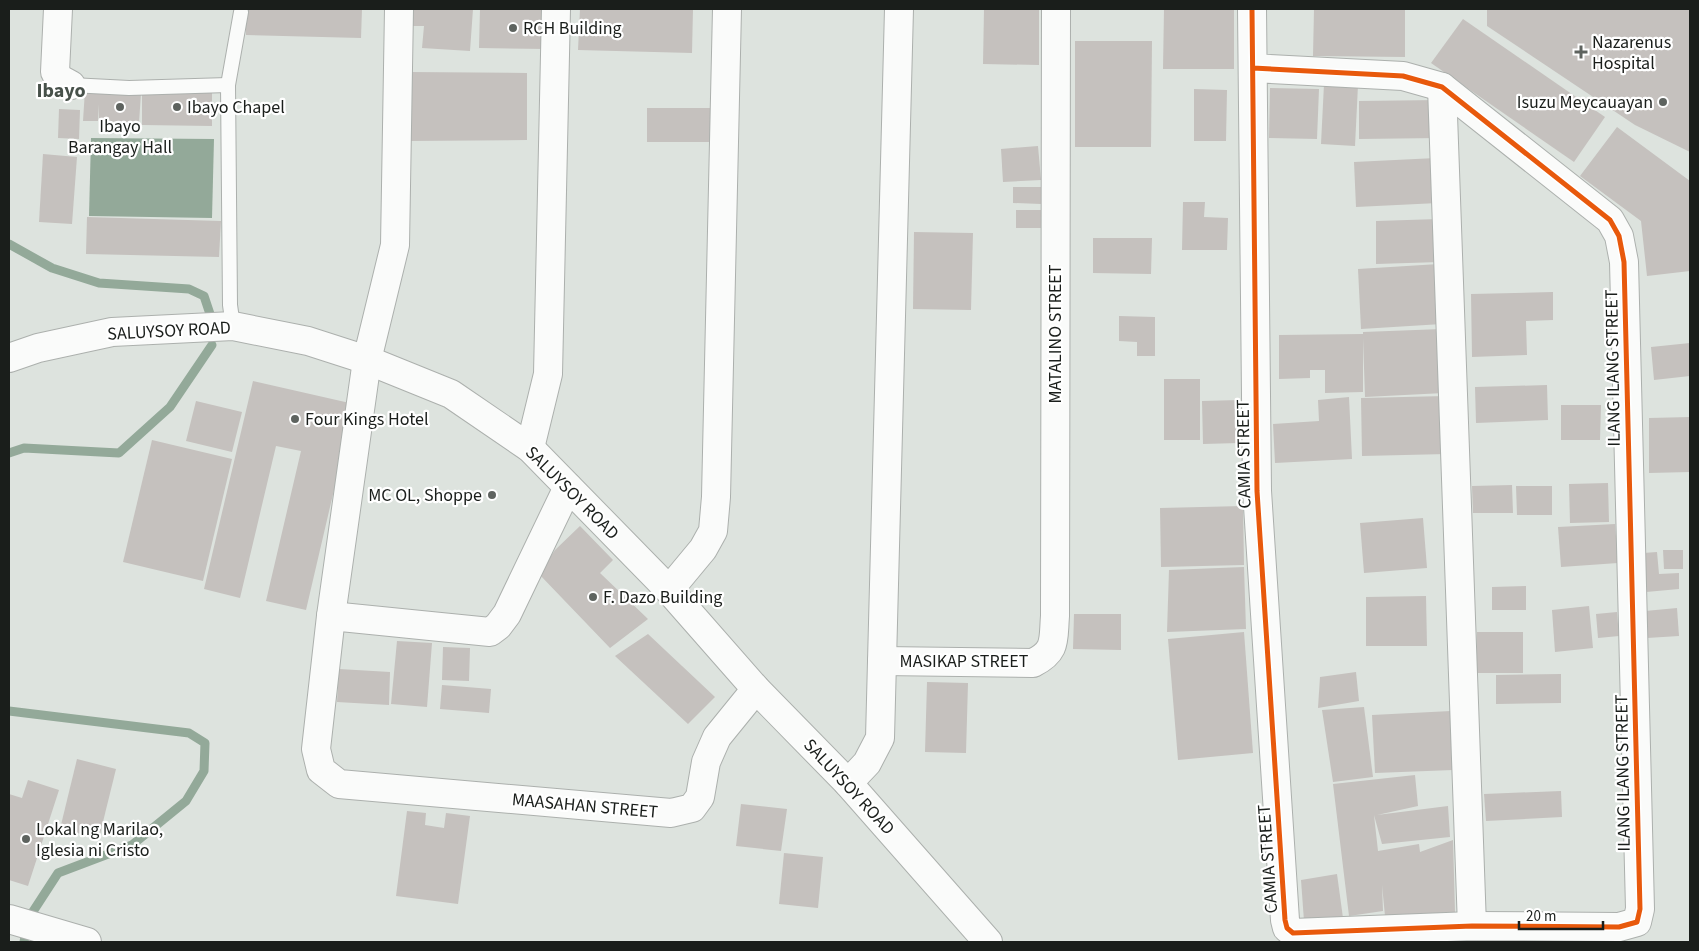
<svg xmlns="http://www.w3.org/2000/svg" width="1699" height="951" font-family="'Source Sans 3',sans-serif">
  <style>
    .water { fill: #93a999 }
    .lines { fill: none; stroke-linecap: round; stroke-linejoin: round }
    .stream { stroke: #93a999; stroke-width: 9 }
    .building { fill: #c5c1be }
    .lane-casing { stroke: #acb0ad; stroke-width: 16 }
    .street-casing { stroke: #acb0ad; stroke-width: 30 }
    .secondary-casing { stroke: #acb0ad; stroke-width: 30 }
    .lane { stroke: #fafbfa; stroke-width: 14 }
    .street { stroke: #fafbfa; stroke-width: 28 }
    .secondary { stroke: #fafbfa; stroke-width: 28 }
    .cycleway-casing { stroke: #fff; stroke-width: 8 }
    .cycleway { stroke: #e8590c; stroke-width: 5 }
    .poi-dot { fill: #5e635f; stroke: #fff; stroke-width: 2 }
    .labels { text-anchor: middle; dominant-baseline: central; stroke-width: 4.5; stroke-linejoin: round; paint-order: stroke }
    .poi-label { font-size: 18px; fill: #1a1e1b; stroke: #fff; text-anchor: start }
    .street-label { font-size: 18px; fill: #1a1e1b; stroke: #fff }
    .quarter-label { font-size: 20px; font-weight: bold; fill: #47514a; stroke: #fff }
  </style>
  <rect width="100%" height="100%" fill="#dde3de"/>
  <path class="water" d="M91,138L214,139L212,218L89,216Z"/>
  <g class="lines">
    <g class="stream">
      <path d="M9,244L52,268L99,283L189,289L204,296L210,314"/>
      <path d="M9,453L24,448L119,453L170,407L212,345"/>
      <path d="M9,711L189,733L205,743L204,771L186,801L132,845L58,873L32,913"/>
      <path d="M24,942L25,937"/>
    </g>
  </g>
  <g class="building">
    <path d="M246,9H362L361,38L246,35Z"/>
    <path d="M413,9H473L470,51L422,48L424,26H412Z"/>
    <path d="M480,9H547L546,49L479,48Z"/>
    <path d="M580,9H693L692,53L578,50Z"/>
    <path d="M984,9H1039V65L983,64Z"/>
    <path d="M1164,9H1234V69H1163Z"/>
    <path d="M1314,9H1405V57L1313,56Z"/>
    <path d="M1487,9H1690V152L1635,125L1487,26Z"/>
    <path d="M1463,19L1605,117L1574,162L1431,63Z"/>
    <path d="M1075,41H1152L1151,147H1075Z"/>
    <path d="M409,72L527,73V140L408,141Z"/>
    <path d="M1324,84L1358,85L1355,146L1321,144Z"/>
    <path d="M1270,88L1319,89L1317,139L1269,138Z"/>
    <path d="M142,89H212V126L142,125Z"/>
    <path d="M1194,89L1227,90L1226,141H1194Z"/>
    <path d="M85,90L141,93L139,123L99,121V104L98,121H83Z"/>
    <path d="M1439,100V138L1359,139V101Z"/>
    <path d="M647,108H713L712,142H647Z"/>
    <path d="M59,109L80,110L79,139L58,138Z"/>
    <path d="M1617,127L1690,181V271L1647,276L1641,221L1580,176Z"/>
    <path d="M1038,146L1041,180L1003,182L1001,149Z"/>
    <path d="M43,154L77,157L72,224L39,222Z"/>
    <path d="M1436,158L1438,203L1356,207L1354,162Z"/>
    <path d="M1013,187H1041V204L1013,203Z"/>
    <path d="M1183,202H1205L1204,217L1228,218L1227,250H1182Z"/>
    <rect x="1016" y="210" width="27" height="18"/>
    <path d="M87,217L221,221L219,257L86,254Z"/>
    <path d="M1439,219L1440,262L1376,264V221Z"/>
    <path d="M914,232L973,233L971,310L913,309Z"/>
    <path d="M1093,238H1152L1151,274L1093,273Z"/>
    <path d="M1439,264L1442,324L1361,329L1358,269Z"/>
    <path d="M1553,292V320L1526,321L1527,355L1472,357L1471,294Z"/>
    <path d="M1119,316L1155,317V356H1137V342L1119,341Z"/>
    <path d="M1442,329L1444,393L1365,397L1363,338V392L1325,393V370H1310V378L1279,379V335L1363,334V332Z"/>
    <path d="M1690,343V376L1654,380L1651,347Z"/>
    <rect x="1164" y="379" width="36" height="61"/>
    <path d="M253,381L354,404L306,610L266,601L301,451L276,446L240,598L204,589Z"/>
    <path d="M1547,385L1548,420L1476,423L1475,387Z"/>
    <path d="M1446,396L1447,454L1362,456L1361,398Z"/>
    <path d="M1349,397L1352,459L1275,463L1273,424L1319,421L1318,400Z"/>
    <path d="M1239,400V443L1203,444L1202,401Z"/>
    <path d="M196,401L242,412L232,452L186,441Z"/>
    <path d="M1561,405H1601L1600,440H1561Z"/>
    <path d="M1690,417V472L1649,473V418Z"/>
    <path d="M152,440L232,459L203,581L123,562Z"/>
    <path d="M1608,483L1609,522L1570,523L1569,484Z"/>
    <path d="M1512,485L1513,513H1473L1472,486Z"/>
    <path d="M1516,486H1552V515H1517Z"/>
    <path d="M1243,506L1244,565L1161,567L1160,508Z"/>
    <path d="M1423,518L1427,568L1364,573L1360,523Z"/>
    <path d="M1615,524L1618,563L1561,567L1558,527Z"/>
    <path d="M580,526L613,560L600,573L648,619L610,648L539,574L555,550Z"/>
    <path d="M1663,550H1683V569H1664Z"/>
    <path d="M1657,552L1659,574L1679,573V589L1646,592L1643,553Z"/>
    <path d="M1244,567L1246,629L1167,632L1169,570Z"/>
    <path d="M1526,586V610H1492V587Z"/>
    <path d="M1426,596L1427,646H1366V597Z"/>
    <path d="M1589,606L1593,648L1555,652L1552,610Z"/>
    <path d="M1677,608L1679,636L1647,638L1645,611Z"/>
    <path d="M1617,612L1619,636L1598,638L1596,614Z"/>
    <path d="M1074,614H1121V650L1073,649Z"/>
    <path d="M1244,632L1253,753L1178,760L1168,639Z"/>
    <rect x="1477" y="632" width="46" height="41"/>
    <path d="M648,634L715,697L688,724L615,656Z"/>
    <path d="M397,641L432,643L427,707L391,704Z"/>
    <path d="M443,647L470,648L469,681L442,680Z"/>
    <path d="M339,669L390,672L389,705L337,702Z"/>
    <path d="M1356,672L1359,701L1318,708L1320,677Z"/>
    <path d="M1561,674V703L1496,704V675Z"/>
    <path d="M927,682L968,683L966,753L925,752Z"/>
    <path d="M442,685L491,689L489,713L440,709Z"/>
    <path d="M1364,707L1373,777L1333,782L1322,710Z"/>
    <path d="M1451,711L1453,770L1375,773L1372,715Z"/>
    <path d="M77,759L116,769L99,838L60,829Z"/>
    <path d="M1415,775L1418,806L1377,815L1448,806L1450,837L1382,844L1374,815L1378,851L1419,844L1420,852L1453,840L1455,912L1385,916L1382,885L1383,911L1349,916L1333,784Z"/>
    <path d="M28,780L59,790L28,886L9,880V794L22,798Z"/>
    <path d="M1561,791L1562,817L1486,821L1484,794Z"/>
    <path d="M741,804L787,809L781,851L736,846Z"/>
    <path d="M407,811L426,813L425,825L444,828L446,813L470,816L458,904L396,896Z"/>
    <path d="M784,853L823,857L818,908L779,904Z"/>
    <path d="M1337,874L1343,918L1304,921L1301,880Z"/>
  </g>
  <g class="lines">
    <g class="lane-casing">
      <g id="lane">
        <path d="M71,85L129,88L228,85"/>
        <path d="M233,326L230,305L228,85L241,12"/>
      </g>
    </g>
    <g class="street-casing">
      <g id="street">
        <path d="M58,9L55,72L60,79L71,85"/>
        <path d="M399,9L395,245L367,360L331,616L316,749L321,770L339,784L671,813L692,808L700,797L706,762L717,737L756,689"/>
        <path d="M1252,9L1257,491L1285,920L1287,928L1293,933L1472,926L1619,927L1637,922L1640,909L1624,262L1619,236L1610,220L1442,87L1403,76L1253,68"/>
        <path d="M1442,87L1472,926"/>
        <path d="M530,448L548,374L556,9"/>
        <path d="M669,590L703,549L713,531L716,497L727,9"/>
        <path d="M331,616L490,632L498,626L507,614L568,487"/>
        <path d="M882,661L1033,663C1057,651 1053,640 1055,616L1056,9"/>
        <path d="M848,783L867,763L880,738L899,9"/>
        <path d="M9,919L87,942"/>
      </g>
    </g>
    <g class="secondary-casing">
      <path id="secondary" d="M9,358L38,348L112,332L233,326L308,341L367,360L451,394L530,448L669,590L756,689L848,783L988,942"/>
    </g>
    <use href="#lane" class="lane"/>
    <use href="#street" class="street"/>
    <use href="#secondary" class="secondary"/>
    <g class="cycleway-casing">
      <path id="cycleway" d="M1252,9L1257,491L1285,920L1287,928L1293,933L1472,926L1619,927L1637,922L1640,909L1624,262L1619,236L1610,220L1442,87L1403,76L1253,68"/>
    </g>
    <use href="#cycleway" class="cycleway"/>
  </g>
  <g class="poi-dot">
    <circle cx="513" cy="28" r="5"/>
    <path d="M1578.5 44.5h5v5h5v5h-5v5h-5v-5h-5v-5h5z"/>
    <circle cx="1663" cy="102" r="5"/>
    <circle cx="120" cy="107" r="5"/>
    <circle cx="177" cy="107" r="5"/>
    <circle cx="295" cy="419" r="5"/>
    <circle cx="492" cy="495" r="5"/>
    <circle cx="593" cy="597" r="5"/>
    <circle cx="26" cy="839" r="5"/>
  </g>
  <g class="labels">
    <g class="poi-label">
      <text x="523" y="28">RCH Building</text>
      <text x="1592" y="42">Nazarenus<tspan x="1592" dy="21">Hospital</tspan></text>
      <text x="1653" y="102" text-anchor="end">Isuzu Meycauayan</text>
      <text x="187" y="107">Ibayo Chapel</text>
      <text x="120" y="126" text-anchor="middle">Ibayo<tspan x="120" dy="21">Barangay Hall</tspan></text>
      <text x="305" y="419">Four Kings Hotel</text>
      <text x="482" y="495" text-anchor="end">MC OL, Shoppe</text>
      <text x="603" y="597">F. Dazo Building</text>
      <text x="36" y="829">Lokal ng Marilao,<tspan x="36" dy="21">Iglesia ni Cristo</tspan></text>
    </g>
    <g class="street-label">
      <text transform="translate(169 331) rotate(-3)">SALUYSOY ROAD</text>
      <text transform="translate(1055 334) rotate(-90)">MATALINO STREET</text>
      <text transform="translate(1613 368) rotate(-91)">ILANG ILANG STREET</text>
      <text transform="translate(1244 454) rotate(-91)">CAMIA STREET</text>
      <text transform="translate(572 493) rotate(45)">SALUYSOY ROAD</text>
      <text x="964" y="661">MASIKAP STREET</text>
      <text transform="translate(1623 773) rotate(-91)">ILANG ILANG STREET</text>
      <text transform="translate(849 787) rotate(47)">SALUYSOY ROAD</text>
      <text transform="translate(585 806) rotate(5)">MAASAHAN STREET</text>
      <text transform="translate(1268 859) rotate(-94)">CAMIA STREET</text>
    </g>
    <g class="quarter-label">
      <text x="61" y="91">Ibayo</text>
    </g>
  </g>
  <rect width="1699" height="951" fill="none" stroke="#1a1e1b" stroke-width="20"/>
  <path d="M1519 921v8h84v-8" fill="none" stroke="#1a1e1b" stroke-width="2.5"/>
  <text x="1526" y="921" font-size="15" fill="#1a1e1b" stroke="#ffffff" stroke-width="4" paint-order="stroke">20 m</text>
</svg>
